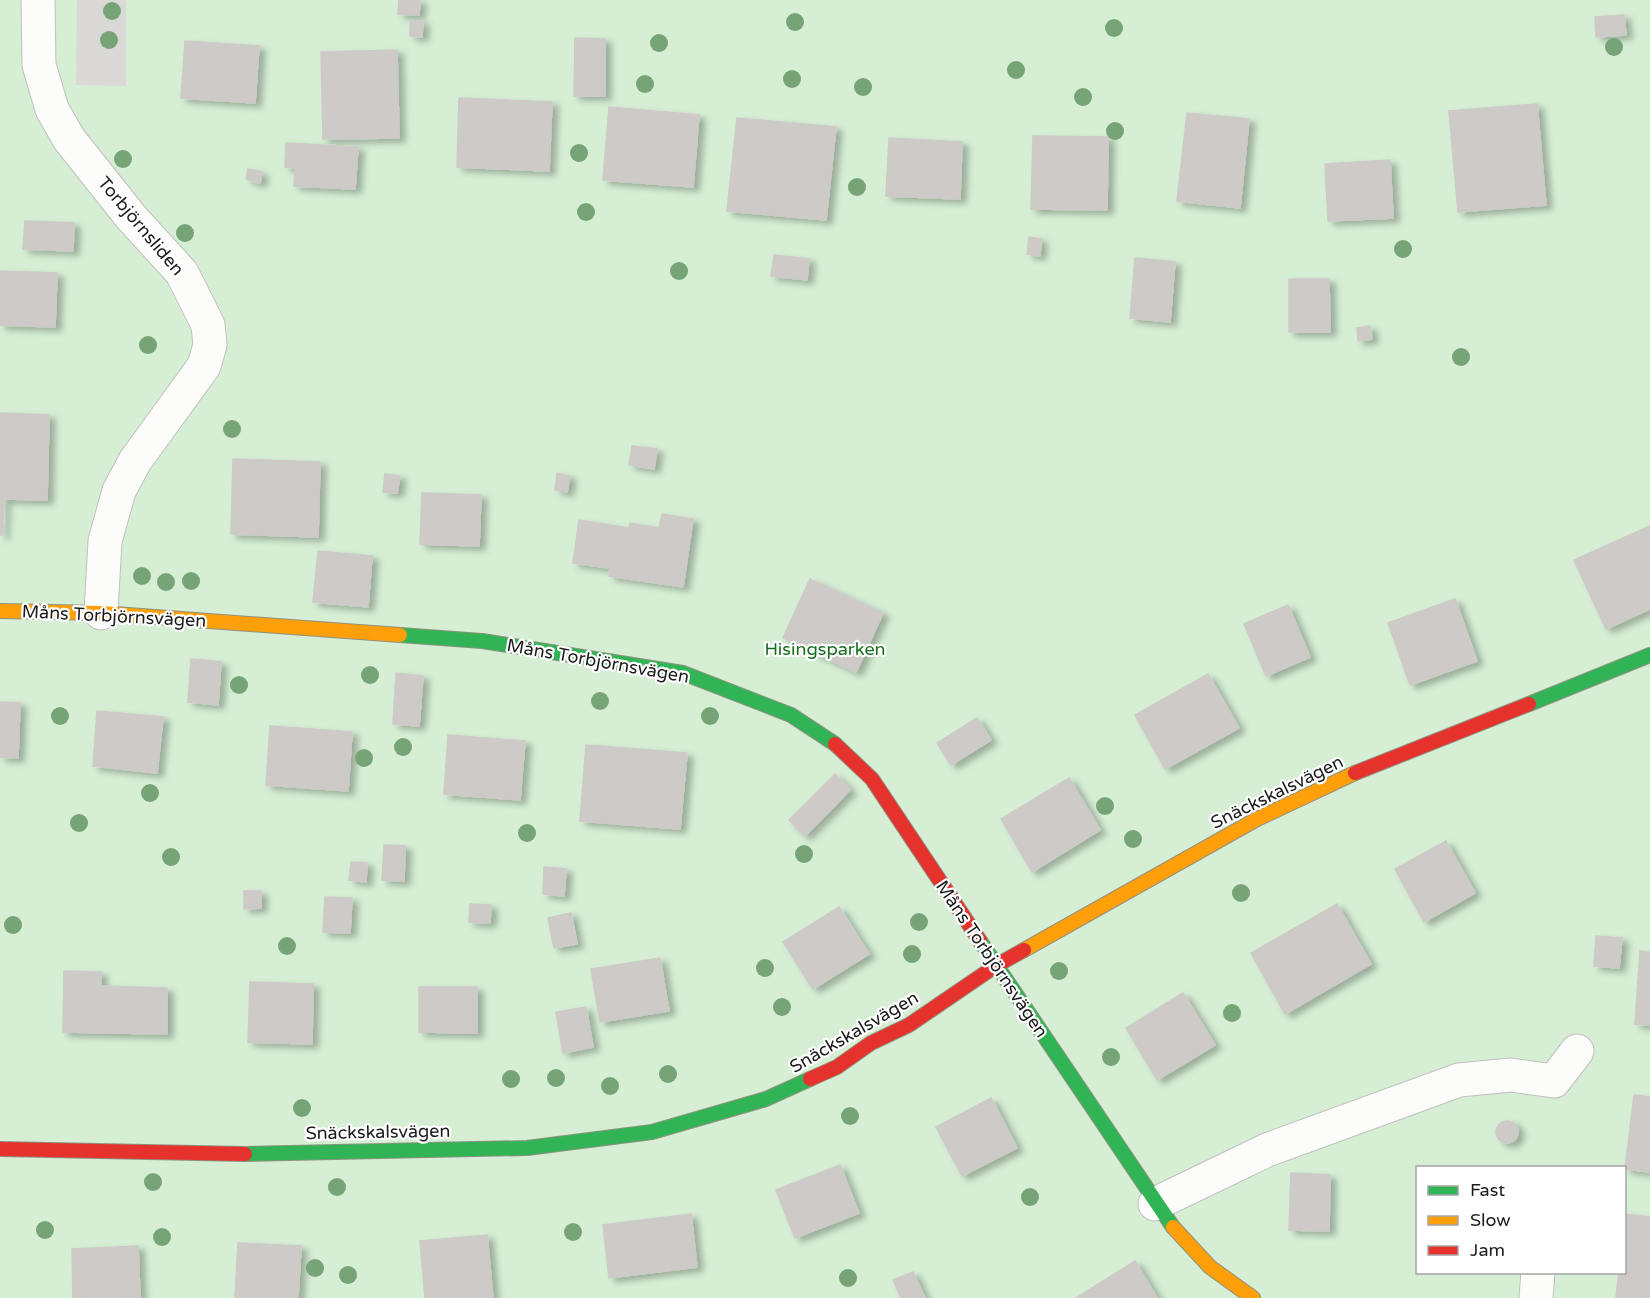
<svg xmlns="http://www.w3.org/2000/svg" width="1650" height="1298" font-family="'Varela Round',sans-serif">
  <style>
    .park { fill: #d5eed4; fill-rule: evenodd }
    .parking { fill: #dad9d8 }
    .building { fill: #cdcac8; stroke: #cdcac7; stroke-width: 1.5; filter: url(#shadow) }
    .lines { fill: none; stroke-linecap: round; stroke-linejoin: round }
    .street-casing { stroke: #c1c0bf; stroke-width: 35 }
    .fast-casing { stroke: #90917f; stroke-width: 16 }
    .slow-casing { stroke: #90917f; stroke-width: 16 }
    .jam-casing { stroke: #90917f; stroke-width: 16 }
    .street { stroke: #fcfcfb; stroke-width: 33 }
    .fast { stroke: #30b455; stroke-width: 14 }
    .slow { stroke: #ff9f0a; stroke-width: 14 }
    .jam { stroke: #e5322d; stroke-width: 14 }
    .tree { fill: #76a477 }
    .labels { text-anchor: middle; dominant-baseline: central; stroke-width: 4.5; stroke-linejoin: round; paint-order: stroke }
    .street-label { font-size: 18px; fill: #1c1c1c; stroke: #fff }
    .park-label { font-size: 18px; fill: #176d1d; stroke: #fff }
  </style>
  <defs>
    <filter id="shadow"><feDropShadow dx="6" dy="4" stdDeviation="3" flood-color="#0004"/></filter>
  </defs>
  <rect width="100%" height="100%" fill="#eae8e5"/>
  <path class="park" d="M0,0H1650V1298H0ZM1418,1168H1624V1272H1418Z"/>
  <path class="parking" d="M77,0H126V86L76,85Z"/>
  <g class="building">
    <path d="M399,0H420L419,15L398,14Z"/>
    <path d="M1624,15L1626,35L1596,37L1595,17Z"/>
    <path d="M410,21H423L422,37L410,36Z"/>
    <path d="M575,38L605,39V96H574Z"/>
    <path d="M185,41L259,46L255,103L181,98Z"/>
    <path d="M397,50L399,138L323,139L321,52Z"/>
    <path d="M459,98L552,102L549,171L457,167Z"/>
    <path d="M1537,104L1546,205L1458,212L1449,111Z"/>
    <path d="M609,107L699,115L693,187L603,180Z"/>
    <path d="M1187,113L1249,119L1240,208L1177,201Z"/>
    <path d="M737,118L836,127L826,220L727,211Z"/>
    <path d="M1033,136L1108,137L1107,210L1031,209Z"/>
    <path d="M889,138L962,142L960,199L886,196Z"/>
    <path d="M286,143L358,147L355,189L294,186L295,168L285,167Z"/>
    <path d="M1390,160L1393,218L1328,221L1325,164Z"/>
    <path d="M248,169L262,172L260,183L246,179Z"/>
    <path d="M25,221L74,223L73,251L23,249Z"/>
    <path d="M1029,237L1041,239L1040,256L1027,254Z"/>
    <path d="M774,255L809,259L807,280L771,276Z"/>
    <path d="M1135,258L1175,262L1170,322L1130,318Z"/>
    <path d="M0,271L57,273L55,327L0,325Z"/>
    <path d="M1289,279H1329L1330,332H1289Z"/>
    <path d="M1370,326L1372,339L1358,341L1357,328Z"/>
    <path d="M0,413L49,415L47,500L4,499L3,535H0Z"/>
    <path d="M632,446L657,449L654,469L629,465Z"/>
    <path d="M233,459L320,462L318,537L231,534Z"/>
    <path d="M557,473L570,476L567,492L555,490Z"/>
    <path d="M385,474L400,476L397,493L383,492Z"/>
    <path d="M422,493L481,495L479,546L420,544Z"/>
    <path d="M662,514L693,519L683,587L609,576L610,568L573,563L579,520L629,528L630,523L659,528Z"/>
    <path d="M1650,526V609L1606,629L1574,560Z"/>
    <path d="M318,551L372,556L368,607L313,602Z"/>
    <path d="M810,579L883,613L856,672L783,638Z"/>
    <path d="M1455,599L1477,661L1410,685L1388,623Z"/>
    <path d="M1288,605L1310,657L1266,676L1244,624Z"/>
    <path d="M191,659L221,662L218,705L188,702Z"/>
    <path d="M396,673L423,676L419,726L393,724Z"/>
    <path d="M1208,674L1239,728L1165,769L1135,715Z"/>
    <path d="M0,702L20,703L18,758L0,757Z"/>
    <path d="M97,711L163,717L157,773L93,766Z"/>
    <path d="M977,718L991,740L951,765L937,743Z"/>
    <path d="M270,726L352,732L348,791L266,785Z"/>
    <path d="M448,735L525,741L520,800L444,794Z"/>
    <path d="M586,745L687,753L680,829L580,821Z"/>
    <path d="M835,774L850,790L805,836L789,820Z"/>
    <path d="M1069,778L1100,830L1032,872L1001,819Z"/>
    <path d="M1446,841L1475,893L1424,922L1395,869Z"/>
    <path d="M384,845L405,846L404,881L382,880Z"/>
    <path d="M351,862L367,863L366,882L349,880Z"/>
    <path d="M544,867L566,869L564,896L543,894Z"/>
    <path d="M244,891H261V908L244,909Z"/>
    <path d="M325,897L352,898L350,933L323,932Z"/>
    <path d="M470,904L491,905L490,923L469,922Z"/>
    <path d="M1337,904L1371,964L1285,1014L1251,953Z"/>
    <path d="M839,907L869,954L813,989L783,942Z"/>
    <path d="M571,913L577,944L554,948L548,918Z"/>
    <path d="M1596,936L1622,938L1619,968L1594,966Z"/>
    <path d="M1640,951L1650,952V1025L1635,1024Z"/>
    <path d="M660,958L669,1011L600,1022L591,969Z"/>
    <path d="M64,971L101,972V986L167,988V1034L63,1032Z"/>
    <path d="M250,982L313,984L312,1044L248,1042Z"/>
    <path d="M419,987H477V1033L419,1032Z"/>
    <path d="M1183,993L1215,1045L1157,1080L1126,1028Z"/>
    <path d="M586,1007L593,1047L563,1053L556,1012Z"/>
    <path d="M1634,1095L1650,1097V1172L1625,1169Z"/>
    <path d="M991,1098L1017,1148L962,1176L936,1127Z"/>
    <circle cx="1507" cy="1132" r="11"/>
    <path d="M840,1165L859,1213L795,1238L776,1190Z"/>
    <path d="M1291,1173L1330,1175L1329,1231L1289,1230Z"/>
    <path d="M691,1214L697,1267L609,1278L603,1225Z"/>
    <path d="M1625,1214L1650,1217V1298L1616,1297L1619,1272H1624Z"/>
    <path d="M487,1235L493,1298H425L420,1241Z"/>
    <path d="M238,1243L301,1246L298,1298H235Z"/>
    <path d="M138,1246L140,1297L73,1298L72,1249Z"/>
    <path d="M1135,1261L1157,1298H1076Z"/>
    <path d="M913,1272L925,1298H901L893,1280Z"/>
  </g>
  <g class="lines">
    <g class="street-casing">
      <g id="street">
        <path d="M38,0L39,65L52,109L69,139L131,217L182,273L208,325L210,345L204,366L135,461L119,491L105,541L101,613"/>
        <path d="M1155,1204L1267,1150L1459,1080L1511,1075L1554,1081L1577,1051"/>
        <path d="M1536,1298L1538,1272"/>
      </g>
    </g>
    <g class="fast-casing">
      <g id="fast">
        <path d="M400,635L482,641L683,673L791,715L835,744"/>
        <path d="M1529,704L1650,655"/>
        <path d="M980,941L1173,1227"/>
        <path d="M245,1154L527,1148L652,1132L766,1099L810,1079"/>
      </g>
    </g>
    <g class="slow-casing">
      <g id="slow">
        <path d="M0,611L101,613L400,635"/>
        <path d="M1024,950L1257,819L1355,773"/>
        <path d="M1173,1227L1210,1267L1253,1298"/>
      </g>
    </g>
    <g class="jam-casing">
      <g id="jam">
        <path d="M835,744L872,779L980,941"/>
        <path d="M1355,773L1529,704"/>
        <path d="M810,1079L837,1067L871,1043L909,1025L997,965L1024,950"/>
        <path d="M0,1149L245,1154"/>
      </g>
    </g>
    <use href="#street" class="street"/>
    <use href="#fast" class="fast"/>
    <use href="#slow" class="slow"/>
    <use href="#jam" class="jam"/>
  </g>
  <g class="tree">
    <circle cx="112" cy="11" r="9"/>
    <circle cx="795" cy="22" r="9"/>
    <circle cx="1114" cy="28" r="9"/>
    <circle cx="109" cy="40" r="9"/>
    <circle cx="659" cy="43" r="9"/>
    <circle cx="1614" cy="47" r="9"/>
    <circle cx="1016" cy="70" r="9"/>
    <circle cx="792" cy="79" r="9"/>
    <circle cx="645" cy="84" r="9"/>
    <circle cx="863" cy="87" r="9"/>
    <circle cx="1083" cy="97" r="9"/>
    <circle cx="1115" cy="131" r="9"/>
    <circle cx="579" cy="153" r="9"/>
    <circle cx="123" cy="159" r="9"/>
    <circle cx="857" cy="187" r="9"/>
    <circle cx="586" cy="212" r="9"/>
    <circle cx="185" cy="233" r="9"/>
    <circle cx="1403" cy="249" r="9"/>
    <circle cx="679" cy="271" r="9"/>
    <circle cx="148" cy="345" r="9"/>
    <circle cx="1461" cy="357" r="9"/>
    <circle cx="232" cy="429" r="9"/>
    <circle cx="142" cy="576" r="9"/>
    <circle cx="191" cy="581" r="9"/>
    <circle cx="166" cy="582" r="9"/>
    <circle cx="370" cy="675" r="9"/>
    <circle cx="239" cy="685" r="9"/>
    <circle cx="600" cy="701" r="9"/>
    <circle cx="60" cy="716" r="9"/>
    <circle cx="710" cy="716" r="9"/>
    <circle cx="403" cy="747" r="9"/>
    <circle cx="364" cy="758" r="9"/>
    <circle cx="150" cy="793" r="9"/>
    <circle cx="1105" cy="806" r="9"/>
    <circle cx="79" cy="823" r="9"/>
    <circle cx="527" cy="833" r="9"/>
    <circle cx="1133" cy="839" r="9"/>
    <circle cx="804" cy="854" r="9"/>
    <circle cx="171" cy="857" r="9"/>
    <circle cx="1241" cy="893" r="9"/>
    <circle cx="919" cy="922" r="9"/>
    <circle cx="13" cy="925" r="9"/>
    <circle cx="287" cy="946" r="9"/>
    <circle cx="912" cy="954" r="9"/>
    <circle cx="765" cy="968" r="9"/>
    <circle cx="1059" cy="971" r="9"/>
    <circle cx="782" cy="1007" r="9"/>
    <circle cx="1232" cy="1013" r="9"/>
    <circle cx="1111" cy="1057" r="9"/>
    <circle cx="668" cy="1074" r="9"/>
    <circle cx="556" cy="1078" r="9"/>
    <circle cx="511" cy="1079" r="9"/>
    <circle cx="610" cy="1086" r="9"/>
    <circle cx="302" cy="1108" r="9"/>
    <circle cx="850" cy="1116" r="9"/>
    <circle cx="153" cy="1182" r="9"/>
    <circle cx="337" cy="1187" r="9"/>
    <circle cx="1030" cy="1197" r="9"/>
    <circle cx="45" cy="1230" r="9"/>
    <circle cx="573" cy="1232" r="9"/>
    <circle cx="162" cy="1237" r="9"/>
    <circle cx="315" cy="1268" r="9"/>
    <circle cx="348" cy="1275" r="9"/>
    <circle cx="848" cy="1278" r="9"/>
  </g>
  <g class="labels">
    <g class="street-label">
      <text transform="translate(141 226) rotate(50)">Torbjörnsliden</text>
      <text transform="translate(114 616) rotate(3)">Måns Torbjörnsvägen</text>
      <text transform="translate(598 661) rotate(10)">Måns Torbjörnsvägen</text>
      <text transform="translate(1277 792) rotate(-26)">Snäckskalsvägen</text>
      <text transform="translate(992 959) rotate(56)">Måns Torbjörnsvägen</text>
      <text transform="translate(854 1032) rotate(-30)">Snäckskalsvägen</text>
      <text transform="translate(378 1132) rotate(-1)">Snäckskalsvägen</text>
    </g>
    <g class="park-label">
      <text x="825" y="649">Hisingsparken</text>
    </g>
  </g>
  <rect x="1416" y="1166" width="210" height="108" fill="#ffffff" stroke="#a4a4a4" stroke-width="1.5"/>
  <rect x="1428" y="1186" width="30" height="9" fill="#30b455" stroke="#a4a4a4" stroke-width="1.5"/>
  <text x="1470" y="1196" font-size="18" fill="#1c1c1c">Fast</text>
  <rect x="1428" y="1216" width="30" height="9" fill="#ff9f0a" stroke="#a4a4a4" stroke-width="1.5"/>
  <text x="1470" y="1226" font-size="18" fill="#1c1c1c">Slow</text>
  <rect x="1428" y="1246" width="30" height="9" fill="#e5322d" stroke="#a4a4a4" stroke-width="1.5"/>
  <text x="1470" y="1256" font-size="18" fill="#1c1c1c">Jam</text>
</svg>
